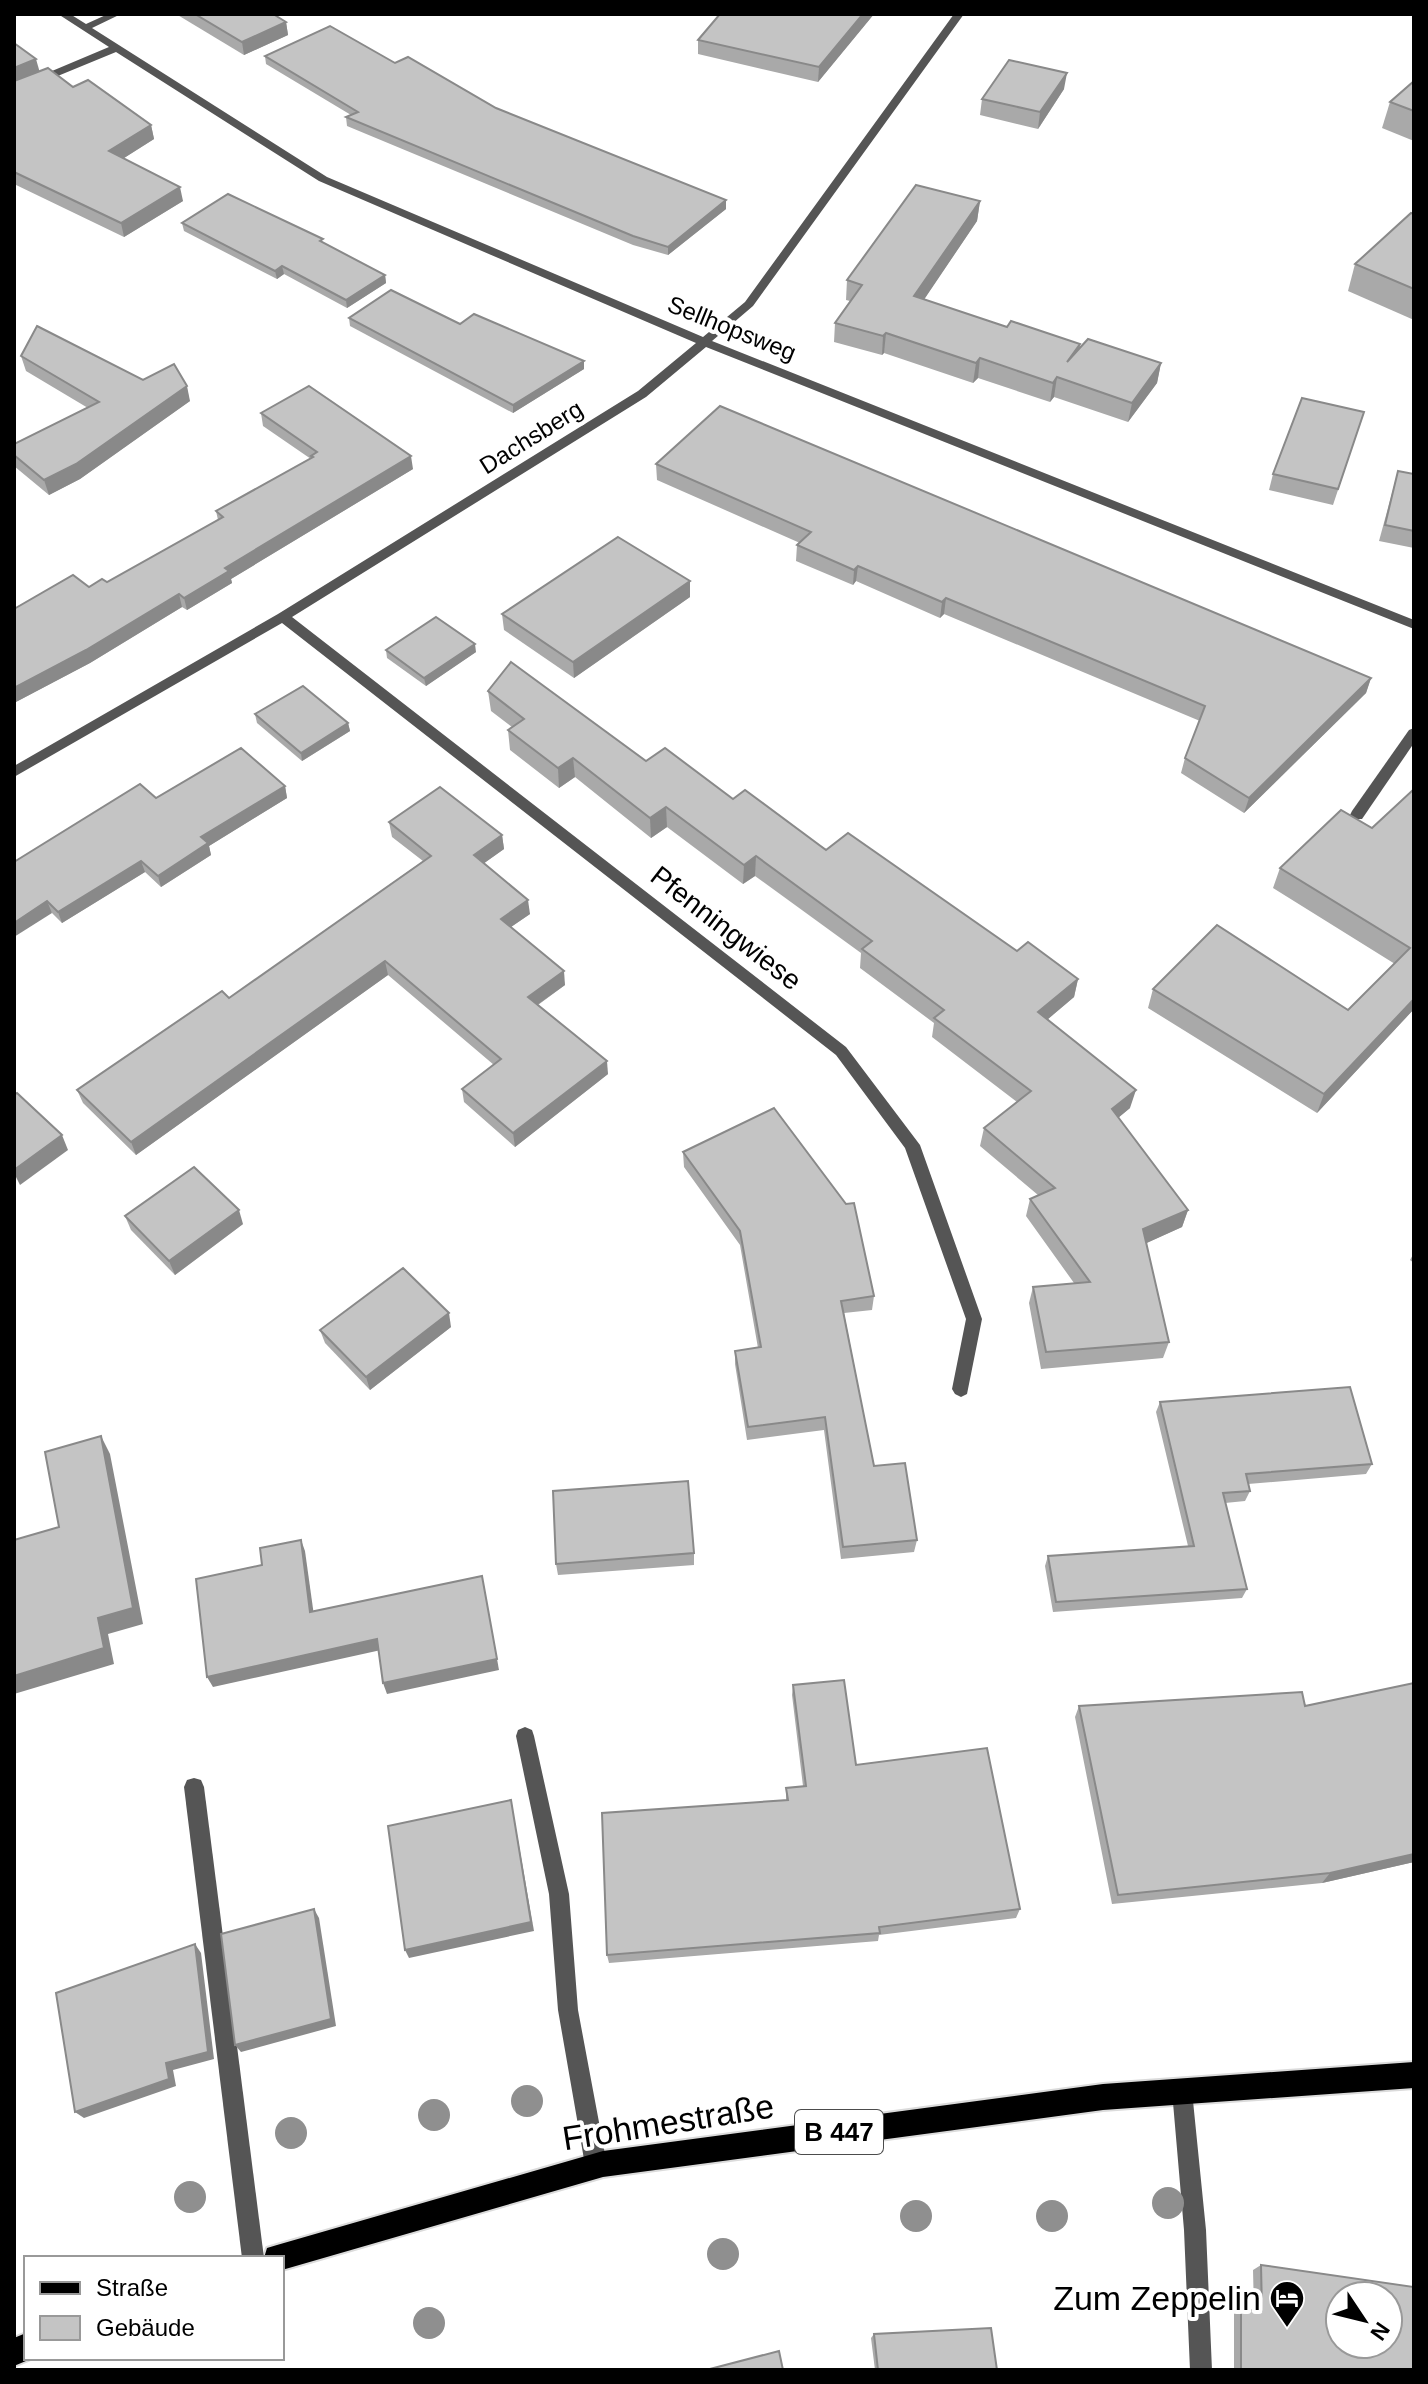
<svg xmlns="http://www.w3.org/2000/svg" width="1428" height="2384" font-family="Arial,sans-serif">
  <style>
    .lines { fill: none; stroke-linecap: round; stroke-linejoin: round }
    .primary-casing { stroke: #dbdbdb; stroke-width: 4 }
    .lane { fill: #555; fill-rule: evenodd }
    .street { fill: #555; fill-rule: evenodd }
    .primary { fill: #000; fill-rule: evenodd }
    .tree { fill: #8f8f8f }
    .wall { fill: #a9a9a9 }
    .shaded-wall { fill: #898989 }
    .building { fill: #c4c4c4; stroke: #898989; stroke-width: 2; fill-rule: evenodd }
    .labels { text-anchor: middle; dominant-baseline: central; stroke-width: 8; stroke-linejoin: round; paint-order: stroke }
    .far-street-label { font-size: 24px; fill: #000; stroke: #fff }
    .shield { fill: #fff; stroke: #4c4c4c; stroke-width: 2 }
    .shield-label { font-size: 26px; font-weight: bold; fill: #000 }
    .street-label { font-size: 28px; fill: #000; stroke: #fff }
    .near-street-label { font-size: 34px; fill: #000; stroke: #fff }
    .near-poi-label { font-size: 34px; fill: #000; stroke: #fff; text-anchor: end }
  </style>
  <rect width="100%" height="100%" fill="#fff"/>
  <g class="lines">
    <g class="primary-casing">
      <g id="primary">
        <path d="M1414,2062V2088L1103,2110L603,2177L282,2270V2258H264L267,2248L277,2245L603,2151L1103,2084Z"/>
        <path d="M26,2333V2358H33L14,2366V2338Z"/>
      </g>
    </g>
    <g class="lane">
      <path d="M1414,728V743L1362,819H1352L1350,815L1352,811L1409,730Z"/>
      <path d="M525,1727L532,1730L534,1736L569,1894L578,2010L607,2165L603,2172L596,2176L589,2172L585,2165L558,2010L549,1894L516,1736L518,1730Z"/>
      <path d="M194,1778L201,1780L204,1787L264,2258H242L184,1787L187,1780Z"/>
      <path d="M1182,2081L1189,2084L1192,2091L1206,2230L1212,2370H1190L1184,2230L1172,2091L1175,2084Z"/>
    </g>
    <path class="street" d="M58,14H70L86,24L108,14H121L92,28L327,177L703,337L745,302L954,14H964L753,306L712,341L1414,620V629L706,347L646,397L292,617L846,1047L920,1145L982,1319L967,1394L961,1397L955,1394L952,1389L966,1319L905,1148L836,1055L282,623L14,777V766L278,614L638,391L696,343L319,181L116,52L14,94V87L109,47Z"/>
    <use href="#primary" class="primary"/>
  </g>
  <g class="tree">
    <circle cx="527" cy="2101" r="16"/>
    <circle cx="434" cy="2115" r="16"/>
    <circle cx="291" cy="2133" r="16"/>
    <circle cx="190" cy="2197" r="16"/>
    <circle cx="1168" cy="2203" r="16"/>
    <circle cx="916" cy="2216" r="16"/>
    <circle cx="1052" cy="2216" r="16"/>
    <circle cx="723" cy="2254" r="16"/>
    <circle cx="429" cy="2323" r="16"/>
  </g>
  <g class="wall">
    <path d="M176,14H273L286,22L288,35L244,55Z"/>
    <path d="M720,14H874L818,82L698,54V40Z"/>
    <path d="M14,43L39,71L151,125L154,139L124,158L183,201L124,237L14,184Z"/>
    <path d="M265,56L395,63L496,108L726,200V209L668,255L633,245L347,126L346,117L351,115L266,64Z"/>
    <path d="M1414,81V141L1382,128L1390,102Z"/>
    <path d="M1064,89L1038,129L980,115L982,99Z"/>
    <path d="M980,201L977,221L924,299L1007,327L1080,344V348L1161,363L1157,383L1128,422L1054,397L1050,402L978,378L973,383L884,353L882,355L834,342L835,323L850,301L846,300L847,280Z"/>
    <path d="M1414,214V320L1348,291L1355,264Z"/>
    <path d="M182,223L323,243L385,275L386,283L347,308L284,274L277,279L184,231Z"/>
    <path d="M349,318L460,324L584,361V369L513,413L350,326Z"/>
    <path d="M21,356L143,380L190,401L80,479L49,495L14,466V444L88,408L26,371Z"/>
    <path d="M1364,412L1333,505L1269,490L1273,474Z"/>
    <path d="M261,413L413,469L231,579L232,583L187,610L182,607L90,663L14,703V609L107,582L218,520L216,511L311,459L263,426Z"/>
    <path d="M656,464L1371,678L1366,693L1244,813L1181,773L1185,758L1200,721L944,614L940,618L856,581L853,585L796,561L797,545L800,543L657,480Z"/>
    <path d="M1398,471L1414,474V548L1379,541Z"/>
    <path d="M690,597L574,678L504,630L502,614Z"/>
    <path d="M386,650L476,652L426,686L387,658Z"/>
    <path d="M488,691L733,799L1017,951L1078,979L1074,997L1048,1019L1130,1108L1118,1118L1188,1210L1182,1227L1146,1243L1169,1342L1163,1358L1041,1369L1029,1303L1033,1287L1074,1283L1026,1216L1030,1199L1038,1195L980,1146L984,1128L1017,1102L932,1037L934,1023L860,968L861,953L755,876L743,884L667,827L651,838L575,777L559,788L510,750L508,730L512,727L491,711Z"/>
    <path d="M255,714L348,723L350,731L302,761L257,723Z"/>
    <path d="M285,786L287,798L209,846L211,855L161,887L145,872L62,923L52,913L14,862L156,798Z"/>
    <path d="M1414,789V1009L1317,1113L1148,1008L1153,989L1348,1010L1395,964L1273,888L1280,868L1372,828Z"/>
    <path d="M389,822L502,835L504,849L484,863L530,914L511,927L565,985L538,1005L608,1074L515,1147L464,1102L462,1089L494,1065L388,975L136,1155L83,1103L77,1090L229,998L423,861L392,837Z"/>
    <path d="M683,1152L874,1296L872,1310L844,1313L874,1466L917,1540L914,1552L841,1559L824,1430L747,1440L735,1364V1351L758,1348L740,1245L684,1167Z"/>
    <path d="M125,1216L243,1224L175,1275L131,1230Z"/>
    <path d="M1414,1253V1263L1410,1260Z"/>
    <path d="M451,1327L370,1390L325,1343L320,1330Z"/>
    <path d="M1160,1402L1372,1464L1366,1474L1248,1484L1250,1491L1245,1501L1225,1503L1247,1589L1242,1598L1053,1612L1045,1566L1048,1556L1188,1546L1156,1412Z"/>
    <path d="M694,1553V1565L558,1575L556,1564Z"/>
    <path d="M1414,1683V1862L1322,1883L1112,1904L1075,1717L1079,1706H1305Z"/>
    <path d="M793,1685L856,1765L1020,1909L1016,1918L879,1935L878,1941L609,1963L607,1955L786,1800V1788L803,1786L792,1695Z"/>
    <path d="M1261,2265L1414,2370H1234V2312L1241,2309L1254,2310L1253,2270Z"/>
    <path d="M874,2334L997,2370H875L871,2338Z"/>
  </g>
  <g class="shaded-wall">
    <path d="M863,14H874L818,82L819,67Z"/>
    <path d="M286,22L288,35L244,55L242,42Z"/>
    <path d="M36,59L40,73L14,84V68Z"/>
    <path d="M1067,73L1064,89L1038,129L1040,112Z"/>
    <path d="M151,125L154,139L113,165L109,151Z"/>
    <path d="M180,187L183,201L124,237L121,223Z"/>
    <path d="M726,200V209L668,255V247Z"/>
    <path d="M980,201L977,221L913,316L914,296Z"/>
    <path d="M282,266L284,274L277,279L275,271Z"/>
    <path d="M385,275L386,283L347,308L346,300Z"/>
    <path d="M886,333L884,353L882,355L883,336Z"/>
    <path d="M980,358L978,378L973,383L976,363Z"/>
    <path d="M584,361V369L513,413V405Z"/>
    <path d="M1161,363L1157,383L1128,422L1132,403Z"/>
    <path d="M1057,377L1054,397L1050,402L1053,383Z"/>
    <path d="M187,386L190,401L80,479L49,495L44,480Z"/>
    <path d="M411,456L413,469L231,579L232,583L187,610L184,598L225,568Z"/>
    <path d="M858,566L856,581L853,585L854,570Z"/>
    <path d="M690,581V597L574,678L573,662Z"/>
    <path d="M179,594L182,607L90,663L14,703V688Z"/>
    <path d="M946,598L944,614L940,618L942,602Z"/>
    <path d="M475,644L476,652L426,686L424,678Z"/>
    <path d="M1371,678L1366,693L1244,813L1249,798Z"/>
    <path d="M348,723L350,731L302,761L301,753Z"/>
    <path d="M573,758L575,777L559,788L558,768Z"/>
    <path d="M285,786L287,798L209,846L211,855L161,887L158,876L201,837Z"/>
    <path d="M666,807L667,827L651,838L650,818Z"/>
    <path d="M502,835L504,849L476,869L474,855Z"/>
    <path d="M756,856L755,876L743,884L744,865Z"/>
    <path d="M141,861L145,872L62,923L58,912Z"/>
    <path d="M528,900L530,914L502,933L501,919Z"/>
    <path d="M47,901L52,913L14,937V923Z"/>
    <path d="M385,961L388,975L136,1155L131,1142Z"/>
    <path d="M564,971L565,985L530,1010L528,997Z"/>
    <path d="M1078,979L1074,997L1035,1030L1038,1012Z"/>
    <path d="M1414,999V1009L1317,1113L1324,1094Z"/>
    <path d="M607,1061L608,1074L515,1147L513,1133Z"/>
    <path d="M1136,1090L1130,1108L1107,1127L1112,1109Z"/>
    <path d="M62,1135L68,1150L20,1185L14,1173V1170Z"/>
    <path d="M239,1210L243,1224L175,1275L169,1261Z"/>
    <path d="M1188,1210L1182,1227L1138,1247L1143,1229Z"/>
    <path d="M449,1313L451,1327L370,1390L366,1377Z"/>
    <path d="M101,1436L110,1454L143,1624L108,1634L114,1664L14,1694V1676L98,1618Z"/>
    <path d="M301,1540L305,1551L315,1623L310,1612Z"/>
    <path d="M484,1587L499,1670L387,1694L383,1683Z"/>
    <path d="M377,1639L381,1650L213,1687L207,1677Z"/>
    <path d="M511,1800L534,1931L409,1958L405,1950Z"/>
    <path d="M1414,1854V1862L1322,1883L1330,1873Z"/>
    <path d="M314,1909L319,1918L336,2026L241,2052L235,2045Z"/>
    <path d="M195,1944L201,1953L214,2059L173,2070L176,2086L84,2118L75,2112L166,2063Z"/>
  </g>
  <g class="building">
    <path d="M195,14H273L286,22L242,42Z"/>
    <path d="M720,14H863L819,67L698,40Z"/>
    <path d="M330,26L395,63L408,57L496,108L726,200L668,247L633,236L346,117L358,112L265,56Z"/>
    <path d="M14,43L36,59L14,68Z"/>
    <path d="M1009,60L1067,73L1040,112L982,99Z"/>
    <path d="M48,68L73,87L88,80L151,125L109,151L180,187L121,223L14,172V81Z"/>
    <path d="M1414,81V111L1390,102Z"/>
    <path d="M916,185L980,201L914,296L1007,327L1011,321L1080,344L1067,362L1088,339L1161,363L1132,403L1057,377L1053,383L980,358L976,363L886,333L883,336L835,323L862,285L847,280Z"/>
    <path d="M228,194L323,239L320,241L385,275L346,300L282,266L275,271L182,223Z"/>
    <path d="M1411,213L1414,214V289L1355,264Z"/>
    <path d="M391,290L460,324L474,314L584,361L513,405L349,318Z"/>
    <path d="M37,326L143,380L174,364L187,386L76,464L44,480L14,455V444L99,402L21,356Z"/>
    <path d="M309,386L411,456L225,568L229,571L184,598L179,594L86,650L14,688V609L73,575L89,587L102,579L107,582L223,517L216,511L313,457L311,456L317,452L261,413Z"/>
    <path d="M1302,398L1364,412L1338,489L1273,474Z"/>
    <path d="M720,406L1371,678L1249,798L1185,758L1205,706L946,598L942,602L858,566L854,570L797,545L811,532L656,464Z"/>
    <path d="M1398,471L1414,474V531L1385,525Z"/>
    <path d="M618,537L690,581L573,662L502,614Z"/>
    <path d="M436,617L475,644L424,678L386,650Z"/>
    <path d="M511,662L646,761L665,748L733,799L745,790L826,850L848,833L1017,951L1028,942L1078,979L1038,1012L1136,1090L1112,1109L1188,1210L1143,1229L1169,1342L1046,1352L1033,1287L1090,1282L1030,1199L1055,1188L984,1128L1031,1091L934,1018L944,1010L862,949L872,941L756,856L744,865L666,807L650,818L573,758L558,768L508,730L524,719L488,691Z"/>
    <path d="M303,686L348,723L301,753L255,714Z"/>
    <path d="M241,748L285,786L201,837L208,843L158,876L141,861L58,912L47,901L14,923V862L140,784L156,798Z"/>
    <path d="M440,787L502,835L474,855L528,900L501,919L564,971L528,997L607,1061L513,1133L462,1089L501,1059L385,961L131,1142L77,1090L222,991L229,998L431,856L389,822Z"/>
    <path d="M1414,789V999L1324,1094L1153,989L1217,925L1348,1010L1410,948L1280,868L1341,810L1372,828Z"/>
    <path d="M17,1093L62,1135L14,1170V1095Z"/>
    <path d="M774,1108L846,1204L854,1203L874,1296L841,1301L874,1466L905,1463L917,1540L843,1547L825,1417L748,1427L735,1351L761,1347L740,1231L683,1152Z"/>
    <path d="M194,1167L239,1210L169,1261L125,1216Z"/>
    <path d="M403,1268L449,1313L366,1377L320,1330Z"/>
    <path d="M1350,1387L1372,1464L1246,1474L1250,1491L1223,1493L1247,1589L1056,1602L1048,1556L1194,1546L1160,1402Z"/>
    <path d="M101,1436L133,1608L98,1618L104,1648L14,1676V1540L59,1527L45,1452Z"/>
    <path d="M688,1481L694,1553L556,1564L553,1491Z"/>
    <path d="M301,1540L310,1612L482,1576L497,1659L383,1683L377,1639L207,1677L196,1579L262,1565L260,1548Z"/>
    <path d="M844,1680L856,1765L987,1748L1020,1909L879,1927L880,1933L607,1955L602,1813L788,1800L786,1788L806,1786L793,1685Z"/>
    <path d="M1414,1683V1854L1330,1873L1118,1895L1079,1706L1302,1692L1305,1706Z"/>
    <path d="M511,1800L531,1922L405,1950L388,1826Z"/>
    <path d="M314,1909L331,2019L235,2045L221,1934Z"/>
    <path d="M195,1944L208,2052L166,2063L169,2079L75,2112L56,1993Z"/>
    <path d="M1261,2265L1414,2287V2370H1241V2309L1262,2311ZM1340,2296H1388V2344H1340Z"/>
    <path d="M991,2328L997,2370H878L874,2334Z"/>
    <path d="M779,2351L783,2370H706Z"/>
  </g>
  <defs>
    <g id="hotel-pin" transform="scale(1.8)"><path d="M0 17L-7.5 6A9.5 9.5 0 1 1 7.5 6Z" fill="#000" stroke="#fff"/><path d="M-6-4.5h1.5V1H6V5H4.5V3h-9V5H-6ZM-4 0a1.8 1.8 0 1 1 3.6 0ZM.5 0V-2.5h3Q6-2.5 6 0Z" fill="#fff"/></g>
  </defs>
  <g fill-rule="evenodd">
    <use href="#hotel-pin" x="1287" y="2298"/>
  </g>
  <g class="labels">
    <g class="far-street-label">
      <text transform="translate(732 328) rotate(22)">Sellhopsweg</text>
      <text transform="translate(531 437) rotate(-32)">Dachsberg</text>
    </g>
    <rect class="shield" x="795" y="2110" width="88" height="44" rx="6"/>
    <g class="shield-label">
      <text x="839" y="2132">B 447</text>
    </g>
    <g class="street-label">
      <text transform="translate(726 928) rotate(38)">Pfenningwiese</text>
    </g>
    <g class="near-street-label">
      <text transform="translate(668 2122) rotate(-9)">Frohmestraße</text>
    </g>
    <g class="near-poi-label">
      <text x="1261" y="2298">Zum Zeppelin</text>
    </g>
  </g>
  <rect width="1428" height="2384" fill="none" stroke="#000000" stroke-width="32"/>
  <rect x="24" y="2256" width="260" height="104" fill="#ffffff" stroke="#999999" stroke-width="2"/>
  <rect x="40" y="2282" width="40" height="12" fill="#000000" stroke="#999999" stroke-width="2"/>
  <text x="96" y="2296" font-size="24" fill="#000000">Straße</text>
  <rect x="40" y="2316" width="40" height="24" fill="#c4c4c4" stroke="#999999" stroke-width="2"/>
  <text x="96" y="2336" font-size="24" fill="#000000">Gebäude</text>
  <g transform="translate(1364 2320) rotate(125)"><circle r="38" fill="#ffffff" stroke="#999999" stroke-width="2"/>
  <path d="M0-6L14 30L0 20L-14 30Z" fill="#000000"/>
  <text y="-12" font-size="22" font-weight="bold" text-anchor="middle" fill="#000000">N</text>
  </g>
</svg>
